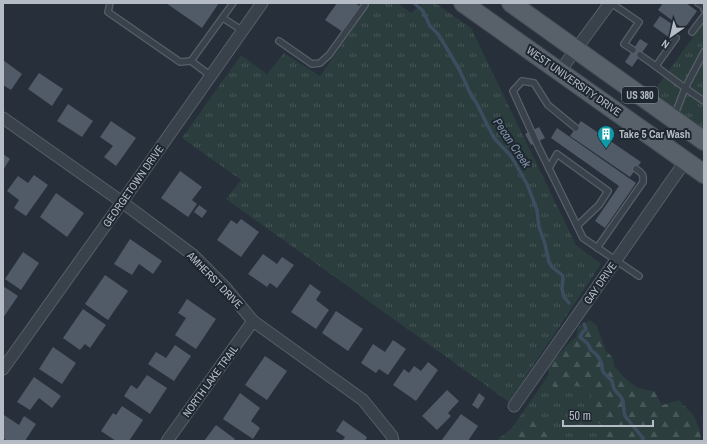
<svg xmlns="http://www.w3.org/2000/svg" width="707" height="444" font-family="'Archivo Narrow',sans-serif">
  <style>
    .grass { fill: url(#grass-tufts) }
    .forest { fill: url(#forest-firs) }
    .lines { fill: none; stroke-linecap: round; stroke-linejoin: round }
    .stream { stroke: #3d4d60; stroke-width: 3.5 }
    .building { fill: #515a67 }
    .service-casing { stroke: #575f68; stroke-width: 8 }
    .minor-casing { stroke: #575f68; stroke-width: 13 }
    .primary-casing { stroke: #424a53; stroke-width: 20 }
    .service { stroke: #39414a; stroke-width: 5.5 }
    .minor { stroke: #39414a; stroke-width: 11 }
    .primary { stroke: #58606a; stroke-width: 18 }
    .labels { text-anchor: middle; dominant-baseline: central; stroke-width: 4; stroke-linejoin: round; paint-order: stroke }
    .shield { fill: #1e262f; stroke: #888f99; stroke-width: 1 }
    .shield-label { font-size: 10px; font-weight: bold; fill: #b5bcc6 }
    .street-label { font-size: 11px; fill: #b5bcc6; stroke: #1e262f }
    .poi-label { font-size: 11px; font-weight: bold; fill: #b5bcc6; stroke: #1e262f; text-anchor: start }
    .water-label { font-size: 12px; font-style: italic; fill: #8093aa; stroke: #1e262f }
  </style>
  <defs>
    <pattern id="grass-tufts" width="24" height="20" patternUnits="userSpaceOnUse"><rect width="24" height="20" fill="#2b3d3d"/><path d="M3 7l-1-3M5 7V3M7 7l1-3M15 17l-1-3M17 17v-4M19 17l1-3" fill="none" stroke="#485758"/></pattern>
    <pattern id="forest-firs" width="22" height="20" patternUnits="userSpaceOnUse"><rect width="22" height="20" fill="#2b3d3d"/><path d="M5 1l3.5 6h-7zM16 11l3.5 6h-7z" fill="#485758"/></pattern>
  </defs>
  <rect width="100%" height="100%" fill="#262f3a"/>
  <g class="grass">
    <path d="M371,3H398L411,13L423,3H435L471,28L576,245L601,264L509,402L226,199L241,180L182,138L241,55L267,74L284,53L320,76Z"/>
    <path d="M704,22V129L653,92Z"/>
    <path d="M569,346L703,441H501L504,439Z"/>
  </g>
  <g class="forest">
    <path d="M590,320L596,325L606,351L613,358L614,366L627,380L638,388L654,391L662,405L679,400L694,416L700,431L701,441H611L603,435L601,425L590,414L591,400L588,387L575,386L557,391L550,383L548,368L566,346L576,337L578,327Z"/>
    <path d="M530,414L539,421L554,440C562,438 573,434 579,441H496L524,418Z"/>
  </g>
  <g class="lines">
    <g class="stream">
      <path d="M414,3L423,11L430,26L438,34L446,47L459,69L472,97L476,102L494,138L511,156L527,184L537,210L539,227L545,244L549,262L552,267L562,275L563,277L562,289L564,297L569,303"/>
      <path d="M584,324L586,329L582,333L580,337L588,344L591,350L597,355L600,360L602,364V368L603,372L612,381L614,389L621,397L623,401L624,412L625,416L643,438V441"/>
    </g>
  </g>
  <g class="building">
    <path d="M166,3H219L202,28Z"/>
    <path d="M337,3H355L361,7L343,32L325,20Z"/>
    <path d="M663,3H686L697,11L684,29L658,10Z"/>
    <path d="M660,16L678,28L670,38L653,26Z"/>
    <path d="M640,39L648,44L632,67L625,62Z"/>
    <path d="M3,60L22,74L11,90L3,85Z"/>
    <path d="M39,73L63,89L52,106L28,89Z"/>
    <path d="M68,104L93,121L82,137L57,121Z"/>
    <path d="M111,121L136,138L116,166L104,157L113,146L100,137Z"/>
    <path d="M581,121L641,162L630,177L570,136Z"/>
    <path d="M539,127L545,138L531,145L525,134Z"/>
    <path d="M557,128L636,183L605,228L595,221L619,186L551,138Z"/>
    <path d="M3,154L10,159L3,170Z"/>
    <path d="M180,171L202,187L192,200L197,204L188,217L161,198Z"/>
    <path d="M34,175L48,185L26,216L14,208L19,200L7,191L18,176L28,183Z"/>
    <path d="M56,193L84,213L67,237L40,217Z"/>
    <path d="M199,205L207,211L202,218L194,212Z"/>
    <path d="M241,219L259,232L241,257L217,240L231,220L237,224Z"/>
    <path d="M130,239L162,261L153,274L139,264L132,275L114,264Z"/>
    <path d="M23,252L39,263L21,290L5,279Z"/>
    <path d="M263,254L277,264L282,257L294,265L277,288L270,283L267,287L248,274Z"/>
    <path d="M105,275L128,291L108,320L85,304Z"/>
    <path d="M310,284L321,292L316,300L329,310L316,329L291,312Z"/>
    <path d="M3,286L18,296L3,318Z"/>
    <path d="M187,299L216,319L196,349L175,335L186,318L178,313Z"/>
    <path d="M83,309L106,325L90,348L85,344L80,350L63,338Z"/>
    <path d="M336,311L363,329L348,351L322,333Z"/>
    <path d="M393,340L406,349L388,375L379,369L376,373L361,363L373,344L385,352Z"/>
    <path d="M175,345L191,356L174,381L148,364L156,352L166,358Z"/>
    <path d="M53,347L76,363L62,384L39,369Z"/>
    <path d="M265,356L287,371L267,400L245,385Z"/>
    <path d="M428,362L438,370L416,401L393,385L404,369L409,373L414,366L421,371Z"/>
    <path d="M147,375L167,388L150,414L124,396L131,385L137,389Z"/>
    <path d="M34,377L61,396L52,408L39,398L30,410L17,402Z"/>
    <path d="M447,390L459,401L448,413L451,416L437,430L422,416Z"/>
    <path d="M240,393L260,408L251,421L260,428L253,439L223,419Z"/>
    <path d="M479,393L485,398L478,409L472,405Z"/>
    <path d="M122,406L143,420L129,441H116L101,431L113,413L116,415Z"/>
    <path d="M461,414L478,426L468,441H441Z"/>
    <path d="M4,415L19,425L24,416L36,424L25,441H7L3,438V416Z"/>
    <path d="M343,420L367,437L365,441H342L345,437L336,431Z"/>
    <path d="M216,425L235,439L233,441H204Z"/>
  </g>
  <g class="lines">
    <g class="service-casing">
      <g id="service">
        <path d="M110,3L108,12L180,62L191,61"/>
        <path d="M611,3L639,22L624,44L633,50"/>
        <path d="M698,3L704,7V9"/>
        <path d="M223,18L243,31"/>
        <path d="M692,32L704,16"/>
        <path d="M279,41L312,64L320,63L329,55L365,5V3"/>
        <path d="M640,55C662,70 682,87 704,101"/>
        <path d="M656,66L676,38"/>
        <path d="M211,76L191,61L233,3"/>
        <path d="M673,116L677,109L685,88L704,52"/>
        <path d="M576,128L548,105L534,83L522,81L513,91L538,146L583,238L639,276"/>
        <path d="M549,168L557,154L608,191L599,205L577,226"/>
        <path d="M597,248L643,182C644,175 642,173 636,169"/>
      </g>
    </g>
    <g class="minor-casing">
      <g id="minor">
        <path d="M560,71L610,3"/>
        <path d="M3,118L122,202L193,255L224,286L253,321L363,400L392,436L393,441"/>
        <path d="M3,369L122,202L262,3"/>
        <path d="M514,406L686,160"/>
        <path d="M167,441L253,321"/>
      </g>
    </g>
    <g class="primary-casing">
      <g id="primary">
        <path d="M463,3L704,174"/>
        <path d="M511,3L704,141"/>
      </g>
    </g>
    <use href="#service" class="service"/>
    <use href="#minor" class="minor"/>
    <use href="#primary" class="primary"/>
  </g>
  <defs>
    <g id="building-pin" transform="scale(0.9)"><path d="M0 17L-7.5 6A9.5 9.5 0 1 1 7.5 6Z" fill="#0f9aa8" stroke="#1e262f"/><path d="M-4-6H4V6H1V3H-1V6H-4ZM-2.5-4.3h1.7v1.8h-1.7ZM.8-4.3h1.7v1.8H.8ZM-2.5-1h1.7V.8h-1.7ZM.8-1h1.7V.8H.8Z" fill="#fff"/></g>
  </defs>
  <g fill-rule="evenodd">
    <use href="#building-pin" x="606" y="134"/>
  </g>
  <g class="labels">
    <rect class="shield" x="622" y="87" width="36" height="16" rx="3"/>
    <g class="shield-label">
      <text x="640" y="95">US 380</text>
    </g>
    <g class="street-label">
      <text transform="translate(574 81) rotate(35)">WEST UNIVERSITY DRIVE</text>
      <text transform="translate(133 186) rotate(-55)">GEORGETOWN DRIVE</text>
      <text transform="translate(215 280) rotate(46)">AMHERST DRIVE</text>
      <text transform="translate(600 283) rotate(-55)">GAY DRIVE</text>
      <text transform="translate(210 381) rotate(-54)">NORTH LAKE TRAIL</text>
    </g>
    <g class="poi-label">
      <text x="619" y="134">Take 5 Car Wash</text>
    </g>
    <g class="water-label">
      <text transform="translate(512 143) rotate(56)">Pecan Creek</text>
    </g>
  </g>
  <rect width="707" height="444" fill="none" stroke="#b5bcc6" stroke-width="8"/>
  <g transform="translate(671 36) rotate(214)" stroke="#1e262f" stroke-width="3" paint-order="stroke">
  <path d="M0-3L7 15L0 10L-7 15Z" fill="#b5bcc6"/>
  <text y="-6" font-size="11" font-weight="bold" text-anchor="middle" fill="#b5bcc6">N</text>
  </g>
  <path d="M563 420v6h90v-6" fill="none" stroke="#b5bcc6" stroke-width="2"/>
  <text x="569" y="420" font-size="12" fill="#b5bcc6" stroke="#1e262f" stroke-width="3" paint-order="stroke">50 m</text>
</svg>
